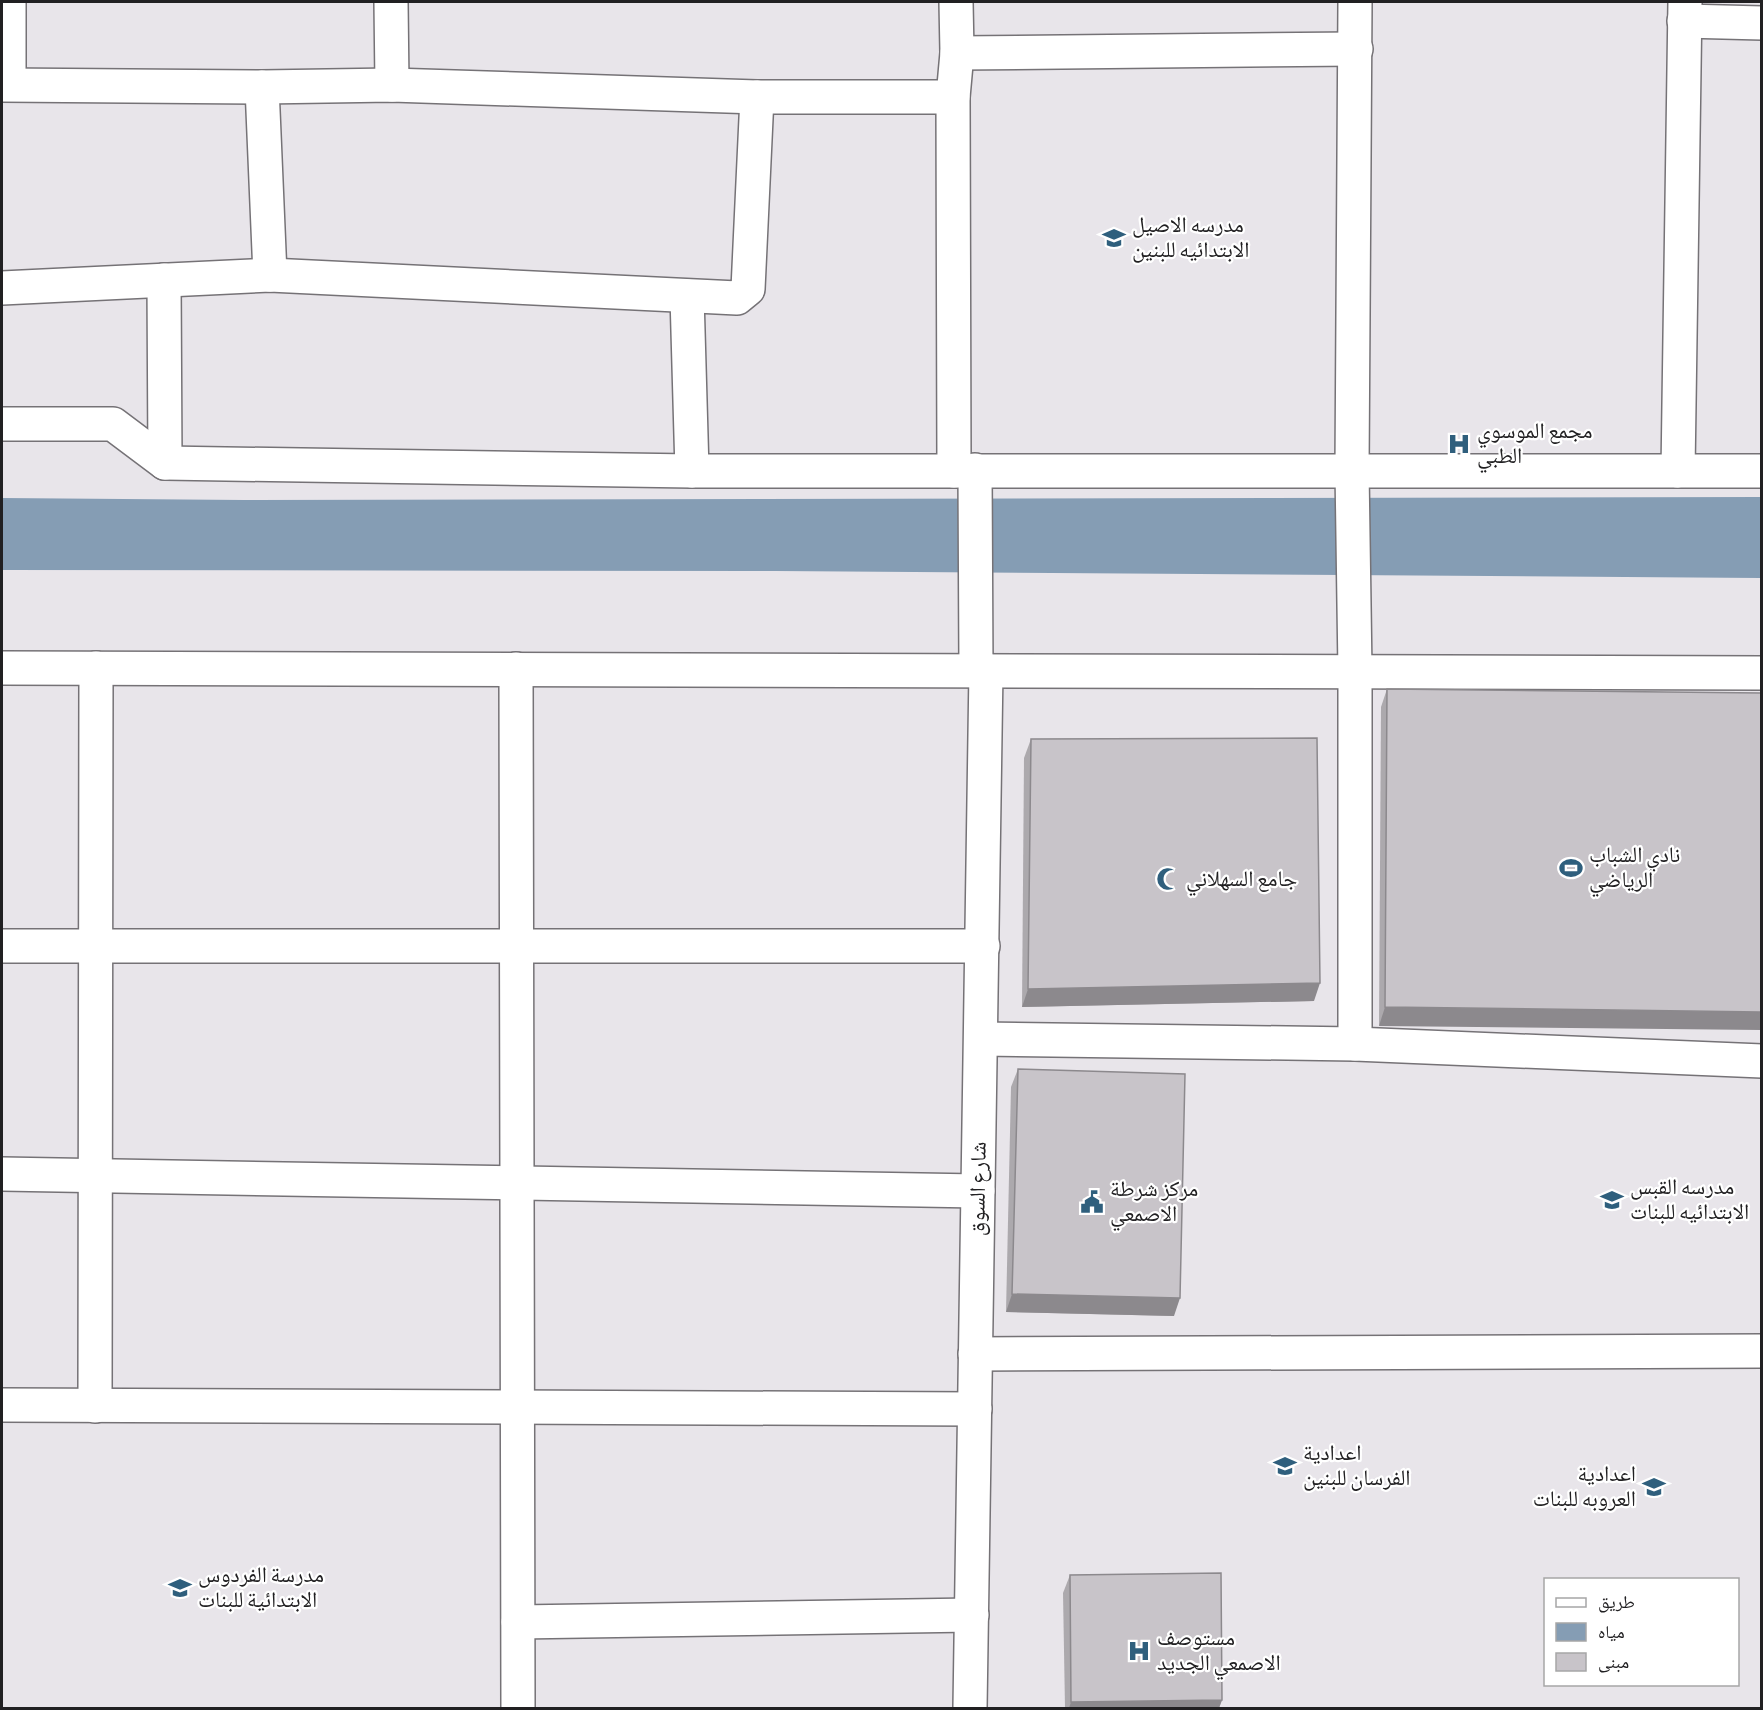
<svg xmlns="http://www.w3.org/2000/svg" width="1763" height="1710" font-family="'Alegreya Sans','Noto Naskh Arabic',sans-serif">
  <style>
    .water { fill: #859db4 }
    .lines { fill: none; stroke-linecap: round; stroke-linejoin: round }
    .minor-casing { stroke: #757276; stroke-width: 36 }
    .minor { stroke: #fff; stroke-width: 33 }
    .wall { fill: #aca9ad }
    .shaded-wall { fill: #8c898d }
    .building { fill: #c8c4c9; stroke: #8c898d; stroke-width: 1.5 }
    .labels { text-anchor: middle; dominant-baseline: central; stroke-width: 4.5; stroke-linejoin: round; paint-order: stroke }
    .poi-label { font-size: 22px; fill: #212022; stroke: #fff; text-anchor: start }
    .street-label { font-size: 22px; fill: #212022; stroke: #fff }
  </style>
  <rect width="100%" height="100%" fill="#e8e5ea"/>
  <path class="water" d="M1762,497L1761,578L776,571L2,570V498L244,500Z"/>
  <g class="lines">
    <g class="minor-casing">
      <g id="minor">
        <path d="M391,2L392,85"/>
        <path d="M1684,21L1762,23"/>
        <path d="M957,53L1356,49"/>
        <path d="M9,84V2"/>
        <path d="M2,85L262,87L392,85L757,97H953"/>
        <path d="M262,87L270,275"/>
        <path d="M164,280L165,463"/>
        <path d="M2,288L270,275L737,298L748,289L757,97"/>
        <path d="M687,296L692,471"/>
        <path d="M2,424H113L165,463L692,471H1762"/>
        <path d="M975,470L976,670"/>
        <path d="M954,471L953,97L957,53L956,2"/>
        <path d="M1678,471L1685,2"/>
        <path d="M2,668L1762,673"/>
        <path d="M516,669L518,1708"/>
        <path d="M2,946H983"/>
        <path d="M981,1039L1355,1044L1762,1061"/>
        <path d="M1355,1044V672L1352,470L1355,2"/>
        <path d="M2,1174L978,1191"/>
        <path d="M975,1354L1762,1351"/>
        <path d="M2,1405L975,1409"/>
        <path d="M95,1406L96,668"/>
        <path d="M518,1622L972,1615"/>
        <path d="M970,1708L986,670"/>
      </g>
    </g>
    <use href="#minor" class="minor"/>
  </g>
  <g class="wall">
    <path d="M1387,689L1761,693L1379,1026L1381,707Z"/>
    <path d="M1031,739L1314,1001L1022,1007L1024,758Z"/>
    <path d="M1018,1069L1174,1316L1006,1312L1011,1087Z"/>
    <path d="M1070,1575L1222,1700L1219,1708H1065L1063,1593Z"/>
  </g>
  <g class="shaded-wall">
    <path d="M1320,983L1314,1001L1022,1007L1028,989Z"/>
    <path d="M1385,1007L1761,1012V1030L1379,1026Z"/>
    <path d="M1012,1294L1180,1298L1174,1316L1006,1312Z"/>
    <path d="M1222,1700L1219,1708H1069L1071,1702Z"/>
  </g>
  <g class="building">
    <path d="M1387,689L1761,693V1012L1385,1007Z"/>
    <path d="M1317,738L1320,983L1028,989L1031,739Z"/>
    <path d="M1018,1069L1185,1074L1180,1298L1012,1294Z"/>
    <path d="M1221,1573L1222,1700L1071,1702L1070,1575Z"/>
  </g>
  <defs>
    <g id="school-bare" transform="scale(1.8)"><path d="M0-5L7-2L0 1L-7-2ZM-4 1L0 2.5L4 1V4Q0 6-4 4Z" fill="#2f5f7d" stroke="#fff" stroke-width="2.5" paint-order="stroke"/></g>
    <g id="hospital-bare" transform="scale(1.8)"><path d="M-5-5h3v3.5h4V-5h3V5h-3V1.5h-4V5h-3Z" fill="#2f5f7d" stroke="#fff" stroke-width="2.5" paint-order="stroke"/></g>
    <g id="stadium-bare" transform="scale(1.8)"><path d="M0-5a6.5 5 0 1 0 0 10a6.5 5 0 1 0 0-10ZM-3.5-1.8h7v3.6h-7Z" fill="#2f5f7d" stroke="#fff" stroke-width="2.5" paint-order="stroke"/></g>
    <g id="mosque-bare" transform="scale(1.8)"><path d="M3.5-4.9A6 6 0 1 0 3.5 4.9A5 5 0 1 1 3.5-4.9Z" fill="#2f5f7d" stroke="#fff" stroke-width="2.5" paint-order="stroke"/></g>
    <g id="civic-bare" transform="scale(1.8)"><path d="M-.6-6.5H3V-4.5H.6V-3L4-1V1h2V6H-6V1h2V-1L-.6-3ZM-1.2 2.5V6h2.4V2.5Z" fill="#2f5f7d" stroke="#fff" stroke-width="2.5" paint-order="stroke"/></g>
  </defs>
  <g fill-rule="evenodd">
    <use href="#school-bare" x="1114" y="238"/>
    <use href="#hospital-bare" x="1459" y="444"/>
    <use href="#stadium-bare" x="1571" y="868"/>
    <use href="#mosque-bare" x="1168" y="879"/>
    <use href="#school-bare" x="1612" y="1200"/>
    <use href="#civic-bare" x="1092" y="1202"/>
    <use href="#school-bare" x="1285" y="1466"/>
    <use href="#school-bare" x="1654" y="1487"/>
    <use href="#school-bare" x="180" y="1588"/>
    <use href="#hospital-bare" x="1139" y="1651"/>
  </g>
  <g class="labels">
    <g class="poi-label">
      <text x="1132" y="225">مدرسه الاصيل<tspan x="1132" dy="25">الابتدائيه للبنين</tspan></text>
      <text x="1477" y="431">مجمع الموسوي<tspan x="1477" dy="25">الطبي</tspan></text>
      <text x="1589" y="855">نادي الشباب<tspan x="1589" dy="25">الرياضي</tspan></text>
      <text x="1186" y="879">جامع السهلاني</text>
      <text x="1630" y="1187">مدرسه القبس<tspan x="1630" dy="25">الابتدائيه للبنات</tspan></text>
      <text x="1110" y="1189">مركز شرطة<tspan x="1110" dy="25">الاصمعي</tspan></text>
      <text x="1303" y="1453">اعدادية<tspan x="1303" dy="25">الفرسان للبنين</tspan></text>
      <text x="1636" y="1474" text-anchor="end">اعدادية<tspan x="1636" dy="25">العروبه للبنات</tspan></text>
      <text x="198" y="1575">مدرسة الفردوس<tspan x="198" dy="25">الابتدائية للبنات</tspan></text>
      <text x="1157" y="1638">مستوصف<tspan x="1157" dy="25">الاصمعي الجديد</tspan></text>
    </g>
    <g class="street-label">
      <text transform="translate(978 1189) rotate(-89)">شارع السوق</text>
    </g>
  </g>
  <rect width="1763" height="1710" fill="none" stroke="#212022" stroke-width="6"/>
  <rect x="1544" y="1578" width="195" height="108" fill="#ffffff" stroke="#a6a6a7" stroke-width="1.5"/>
  <rect x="1556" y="1598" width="30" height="9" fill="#ffffff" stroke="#a6a6a7" stroke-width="1.5"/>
  <text x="1598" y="1608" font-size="18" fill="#212022">طريق</text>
  <rect x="1556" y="1623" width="30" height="18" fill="#859db4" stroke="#a6a6a7" stroke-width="1.5"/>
  <text x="1598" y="1638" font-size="18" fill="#212022">مياه</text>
  <rect x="1556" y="1653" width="30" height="18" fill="#c8c4c9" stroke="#a6a6a7" stroke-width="1.5"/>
  <text x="1598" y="1668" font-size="18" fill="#212022">مبنى</text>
</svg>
